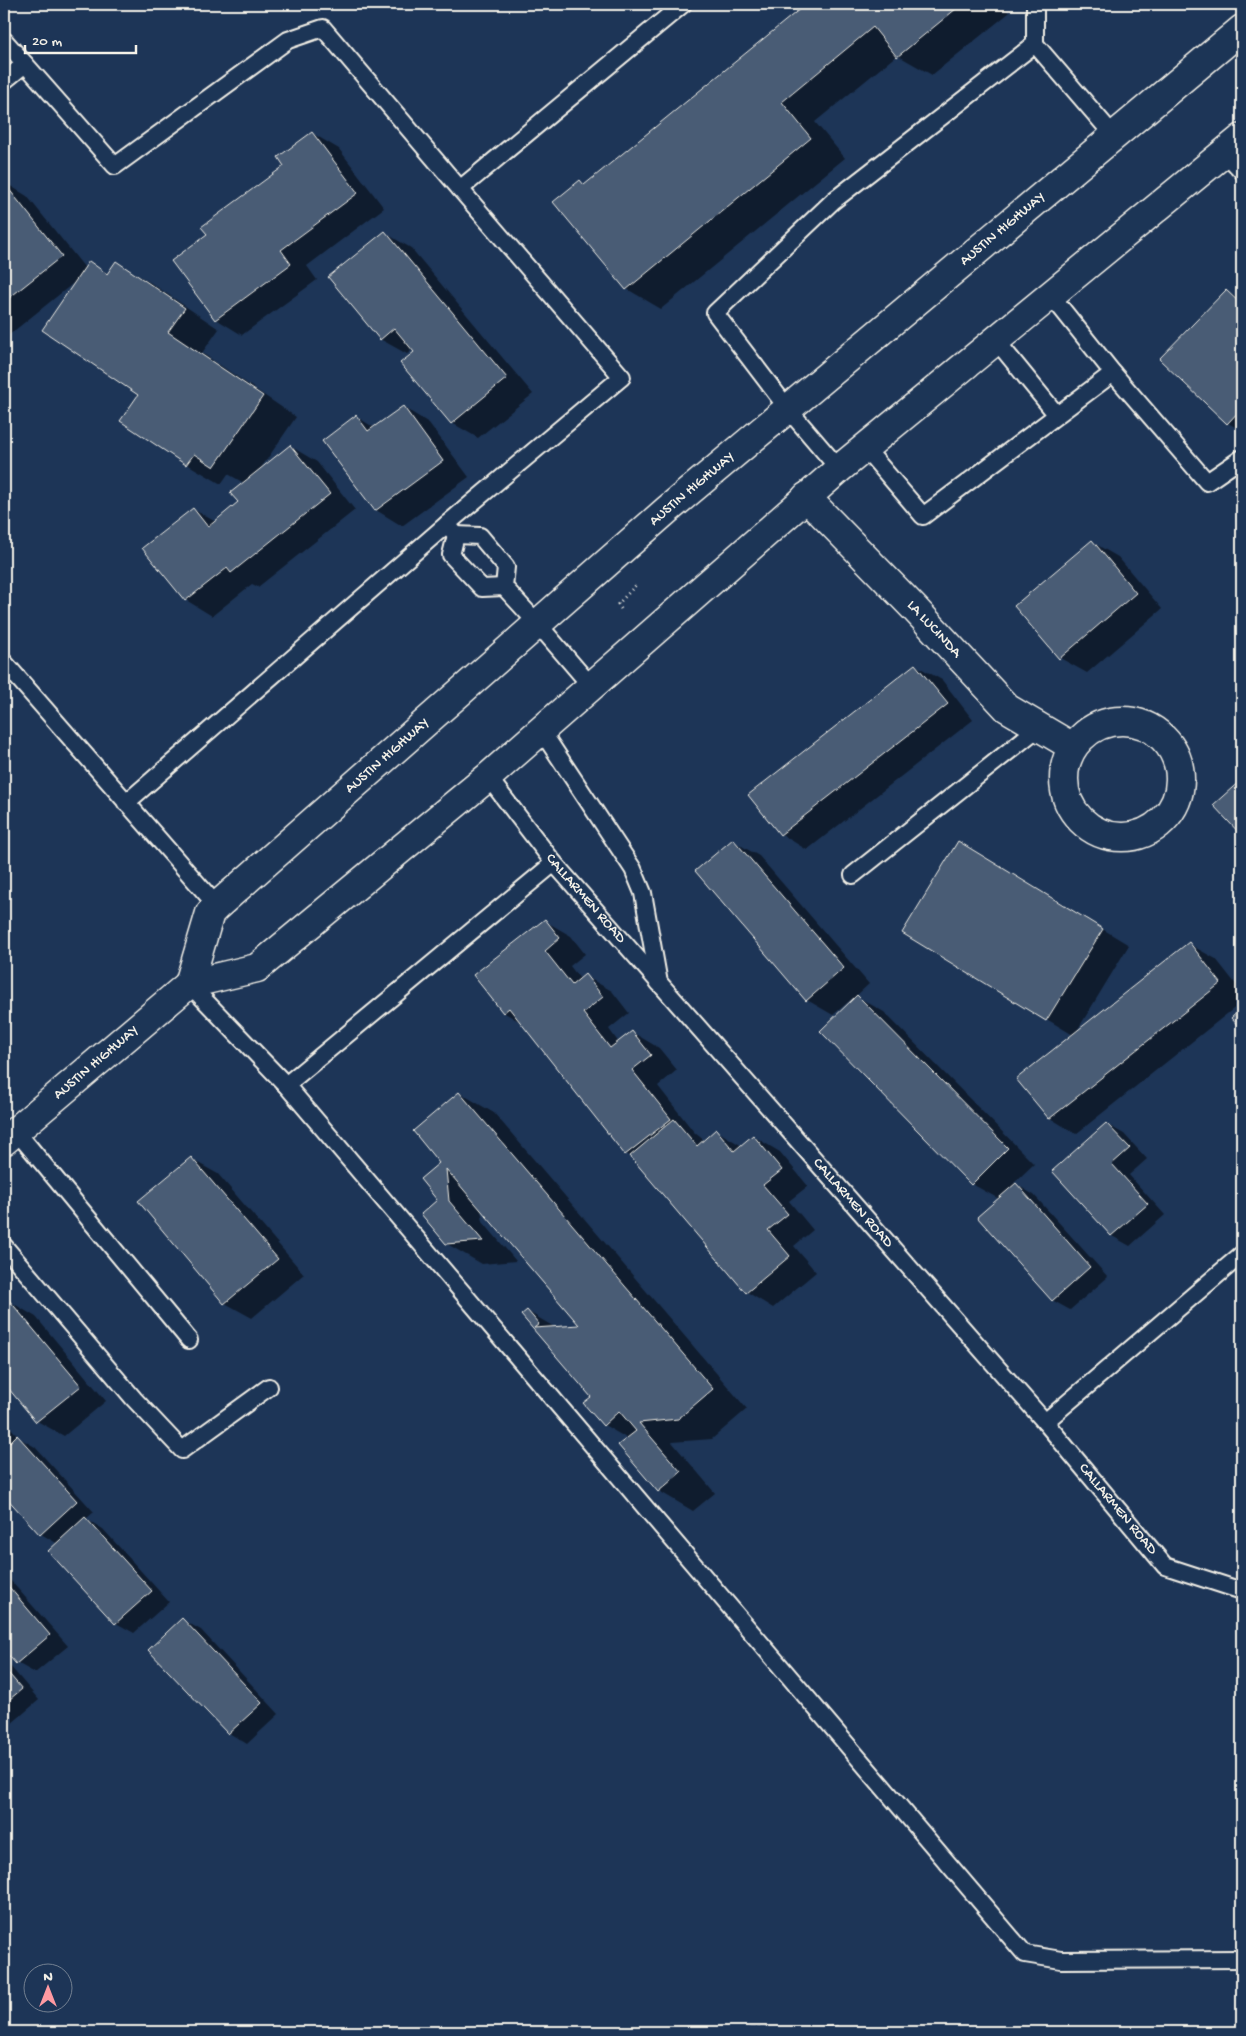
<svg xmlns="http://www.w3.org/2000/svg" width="1246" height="2036" font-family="'Gochi Hand',sans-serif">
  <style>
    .shadow { fill: #0007 }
    .building { fill: #485b74; stroke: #f4f1e8 }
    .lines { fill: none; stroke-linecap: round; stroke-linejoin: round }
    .lane-casing { stroke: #f4f1e8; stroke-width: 20 }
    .street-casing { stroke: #f4f1e8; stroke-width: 31 }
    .primary-casing { stroke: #f4f1e8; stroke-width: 31 }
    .path { stroke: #f4f1e8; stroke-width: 3; stroke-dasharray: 1 4; stroke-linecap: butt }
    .lane { stroke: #1d3557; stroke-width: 16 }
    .street { stroke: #1d3557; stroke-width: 28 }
    .primary { stroke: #1d3557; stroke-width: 28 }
    .labels { text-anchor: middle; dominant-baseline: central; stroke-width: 5; stroke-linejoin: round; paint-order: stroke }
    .street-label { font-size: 15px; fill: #f4f1e8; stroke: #1d3557 }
  </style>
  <rect width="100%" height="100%" fill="#1d3557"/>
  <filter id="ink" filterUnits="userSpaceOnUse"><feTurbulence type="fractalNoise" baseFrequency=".02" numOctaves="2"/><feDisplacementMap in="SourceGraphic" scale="10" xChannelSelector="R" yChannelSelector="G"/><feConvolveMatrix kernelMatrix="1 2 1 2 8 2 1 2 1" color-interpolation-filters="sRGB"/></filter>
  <g filter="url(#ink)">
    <g class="shadow">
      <path d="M808,4H1002L1009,13L932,75L897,55L815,122L845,158L661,309L627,289L580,182L586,186Z"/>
      <path d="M312,133L339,149L384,208L307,266L317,280L242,335L216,319L208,234L286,166Z"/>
      <path d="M4,182L27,196L85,268L89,263L109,274L117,263L151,283L219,329L202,353L296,417L259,471L290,446L317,462L355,510L258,587L252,584L212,616L186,600L144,548L193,509L216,522L240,502L244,483L228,474L221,484L187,464L122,420L139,395L76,281L4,339Z"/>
      <path d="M385,233L411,248L533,394L478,438L452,423L413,349L407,354L380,339Z"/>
      <path d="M1226,291L1242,301V431L1228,423L1161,359Z"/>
      <path d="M403,407L429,423L469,477L402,526L376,510L357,417L375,428Z"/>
      <path d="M1092,542L1118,557L1162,609L1087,673L1060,658Z"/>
      <path d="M915,665L942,680L973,720L807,850L781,834L749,795Z"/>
      <path d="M1242,780V835L1215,805Z"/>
      <path d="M733,841L759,856L869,984L856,996L884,1012L1034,1164L1014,1183L1034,1195L1108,1277L1070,1310L1052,1300L999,1199L972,1184L854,1000L853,998L833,1015L807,1000Z"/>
      <path d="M985,858L1129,945L1075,1034L1189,944L1216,959L1242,992V1002L1076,1134L1050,1118L1018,1079L1073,1035L904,933Z"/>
      <path d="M545,921L571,936L585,954L570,966L580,979L585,976L612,991L629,1013L609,1029L619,1043L632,1032L659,1048L677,1070L658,1086L694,1132L705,1141L717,1131L742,1146L753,1136L780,1152L808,1186L789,1201L813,1230L794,1246L816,1272L773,1308L747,1292L634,1158L626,1154L522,1023L503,1012Z"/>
      <path d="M460,1093L494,1113L747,1409L712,1439L672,1442L715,1493L693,1511L659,1491L620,1445L628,1439L604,1425L593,1397L523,1315L527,1311L556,1328L582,1326L481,1209L483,1222L516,1261L482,1264L447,1244L439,1200L441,1163Z"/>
      <path d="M1106,1124L1124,1134L1147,1159L1129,1175L1165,1215L1130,1246L1112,1236L1053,1171Z"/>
      <path d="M191,1159L218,1174L304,1274L252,1318L225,1303Z"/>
      <path d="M9,1301L36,1317L106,1401L64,1436L37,1421L4,1381V1306Z"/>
      <path d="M4,1420L17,1435L16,1436L35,1447L94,1512L86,1519L103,1529L169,1602L134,1633L116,1623L58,1544L41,1534L4,1493Z"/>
      <path d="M4,1573L68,1646L35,1673L17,1663L4,1648Z"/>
      <path d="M183,1620L201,1630L279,1714L247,1744L229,1733L150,1650Z"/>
      <path d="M4,1662L10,1666L39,1700L4,1730Z"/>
      <path d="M451,2028L485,2029L491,2032H451Z"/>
      <path d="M837,2028L846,2032H751V2030Z"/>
    </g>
    <g class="building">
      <path d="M806,4H962L897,57L873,27L782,102L811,138L626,290L553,202L580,180L584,185Z"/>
      <path d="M312,132L358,193L281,250L291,264L215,320L171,261L207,234L201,227L284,166L278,157Z"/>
      <path d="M4,183L62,256L4,302Z"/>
      <path d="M385,231L507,378L451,424L400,363L414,352L394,328L380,340L328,277Z"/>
      <path d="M89,261L107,274L116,261L185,308L168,332L263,396L214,467L194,454L186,465L120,421L138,395L42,330Z"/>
      <path d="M1226,290L1242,305V408L1227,424L1159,359Z"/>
      <path d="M403,406L443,461L375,511L322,441L356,415L368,431Z"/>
      <path d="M290,445L330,494L231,573L227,568L185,601L142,548L193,508L208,527L238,502L230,493Z"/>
      <path d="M1092,540L1136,593L1059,659L1014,606Z"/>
      <path d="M915,664L948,704L780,835L748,795Z"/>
      <path d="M1242,779V836L1213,805Z"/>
      <path d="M733,839L844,968L806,1001L695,871Z"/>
      <path d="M958,841L1103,929L1046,1021L902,933Z"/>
      <path d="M545,919L560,938L545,951L572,985L585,974L603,997L583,1013L610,1048L632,1031L651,1055L632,1070L671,1119L625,1155L509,1008L503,1013L473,975Z"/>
      <path d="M1189,942L1221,983L1049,1119L1016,1079Z"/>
      <path d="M857,995L1008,1148L971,1185L820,1031Z"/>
      <path d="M1242,1008V1030L1231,1018Z"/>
      <path d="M459,1092L713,1389L678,1419L639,1423L681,1472L658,1492L618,1445L636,1431L619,1411L603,1426L583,1403L591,1397L521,1315L527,1310L539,1324L534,1328L579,1325L446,1169L449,1201L483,1241L446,1244L421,1214L437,1200L420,1179L439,1163L413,1131Z"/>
      <path d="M674,1119L697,1146L716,1129L734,1151L753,1135L782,1170L763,1185L788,1214L768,1230L790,1256L746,1293L630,1156Z"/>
      <path d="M1106,1123L1130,1148L1112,1164L1148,1204L1111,1236L1052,1171Z"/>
      <path d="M191,1157L278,1259L224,1304L138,1201Z"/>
      <path d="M1016,1183L1090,1267L1052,1301L977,1217Z"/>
      <path d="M9,1300L81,1386L36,1422L4,1383V1304Z"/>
      <path d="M17,1435L77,1501L40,1535L4,1495V1448Z"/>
      <path d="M85,1517L152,1591L115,1624L48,1551Z"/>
      <path d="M4,1581L50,1635L16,1664L4,1650Z"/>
      <path d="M182,1618L262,1703L228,1734L148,1650Z"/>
      <path d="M4,1668L22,1689L4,1704Z"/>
      <path d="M838,2026V2032H750V2029Z"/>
      <path d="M450,2027L486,2028V2032H450Z"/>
    </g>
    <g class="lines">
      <g class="lane-casing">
        <g id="lane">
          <path d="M4,40L115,166L288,40L323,28L460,189"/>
          <path d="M1035,44L1114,136"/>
          <path d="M4,81L25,64"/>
          <path d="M1225,153L1242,171"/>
          <path d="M1050,294L1113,373L1207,482L1242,458"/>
          <path d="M995,339L1057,415"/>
          <path d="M865,448L923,516L1113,373"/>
          <path d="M839,469L788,409L715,313L833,201L1035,44V4"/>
          <path d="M447,524L456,535L451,555L482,588L504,587L538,624L591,686"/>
          <path d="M456,535L480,536L506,567L504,587"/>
          <path d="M4,662L217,906"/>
          <path d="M541,730L633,869L643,893L659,983"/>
          <path id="s1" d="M488,777L554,863L1045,1422L1165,1566L1242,1591"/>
          <path d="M126,803L447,524L622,377L460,189L683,4"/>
          <path d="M853,875L1038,728"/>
          <path d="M189,984L286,1085L1025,1954L1061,1960L1242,1959"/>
          <path d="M286,1085L554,863"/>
          <path d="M16,1131L189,1340"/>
          <path d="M4,1246L134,1399L182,1450L269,1387"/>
          <path d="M1045,1422L1242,1254"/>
        </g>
      </g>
      <g class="street-casing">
        <g id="street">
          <path id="s2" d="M806,497L915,609L1007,708L1073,747"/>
          <circle cx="1122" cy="779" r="58"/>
        </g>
      </g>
      <g class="primary-casing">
        <g id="primary">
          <path id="s3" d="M189,984L210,913L217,906L667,510L1242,29"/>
          <path id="s4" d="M4,1141L189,984L257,968L488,777L839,469L1242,138"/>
        </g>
      </g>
      <path class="path" d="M621,609L618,604L636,585"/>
      <use href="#lane" class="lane"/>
      <use href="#street" class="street"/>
      <use href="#primary" class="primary"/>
    </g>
  </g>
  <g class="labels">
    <g class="street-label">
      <text stroke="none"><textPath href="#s3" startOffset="1121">AUSTIN HIGHWAY</textPath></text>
      <text stroke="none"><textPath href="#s3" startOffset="716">AUSTIN HIGHWAY</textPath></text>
      <text stroke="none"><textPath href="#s2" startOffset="184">LA LUCINDA</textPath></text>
      <text stroke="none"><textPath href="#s3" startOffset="311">AUSTIN HIGHWAY</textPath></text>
      <text stroke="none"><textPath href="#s1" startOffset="156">CALLARMEN ROAD</textPath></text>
      <text stroke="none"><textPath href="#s4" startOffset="121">AUSTIN HIGHWAY</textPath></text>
      <text stroke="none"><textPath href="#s1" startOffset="561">CALLARMEN ROAD</textPath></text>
      <text stroke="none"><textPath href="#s1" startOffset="966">CALLARMEN ROAD</textPath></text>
    </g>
  </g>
  <rect width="1246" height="2036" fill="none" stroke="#1d3557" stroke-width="20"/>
  <rect x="10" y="10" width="1226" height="2016" fill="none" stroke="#f4f1e8" stroke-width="2" filter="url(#ink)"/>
  <g transform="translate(48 1988)"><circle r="24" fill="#1d3557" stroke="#738091"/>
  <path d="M0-4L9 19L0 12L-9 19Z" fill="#ff9aa2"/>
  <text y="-8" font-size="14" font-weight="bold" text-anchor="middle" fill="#f4f1e8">N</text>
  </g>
  <path d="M25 45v8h111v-8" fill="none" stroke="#f4f1e8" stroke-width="2.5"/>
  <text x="32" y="45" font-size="15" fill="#f4f1e8" stroke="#1d3557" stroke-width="4" paint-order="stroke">20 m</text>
</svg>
